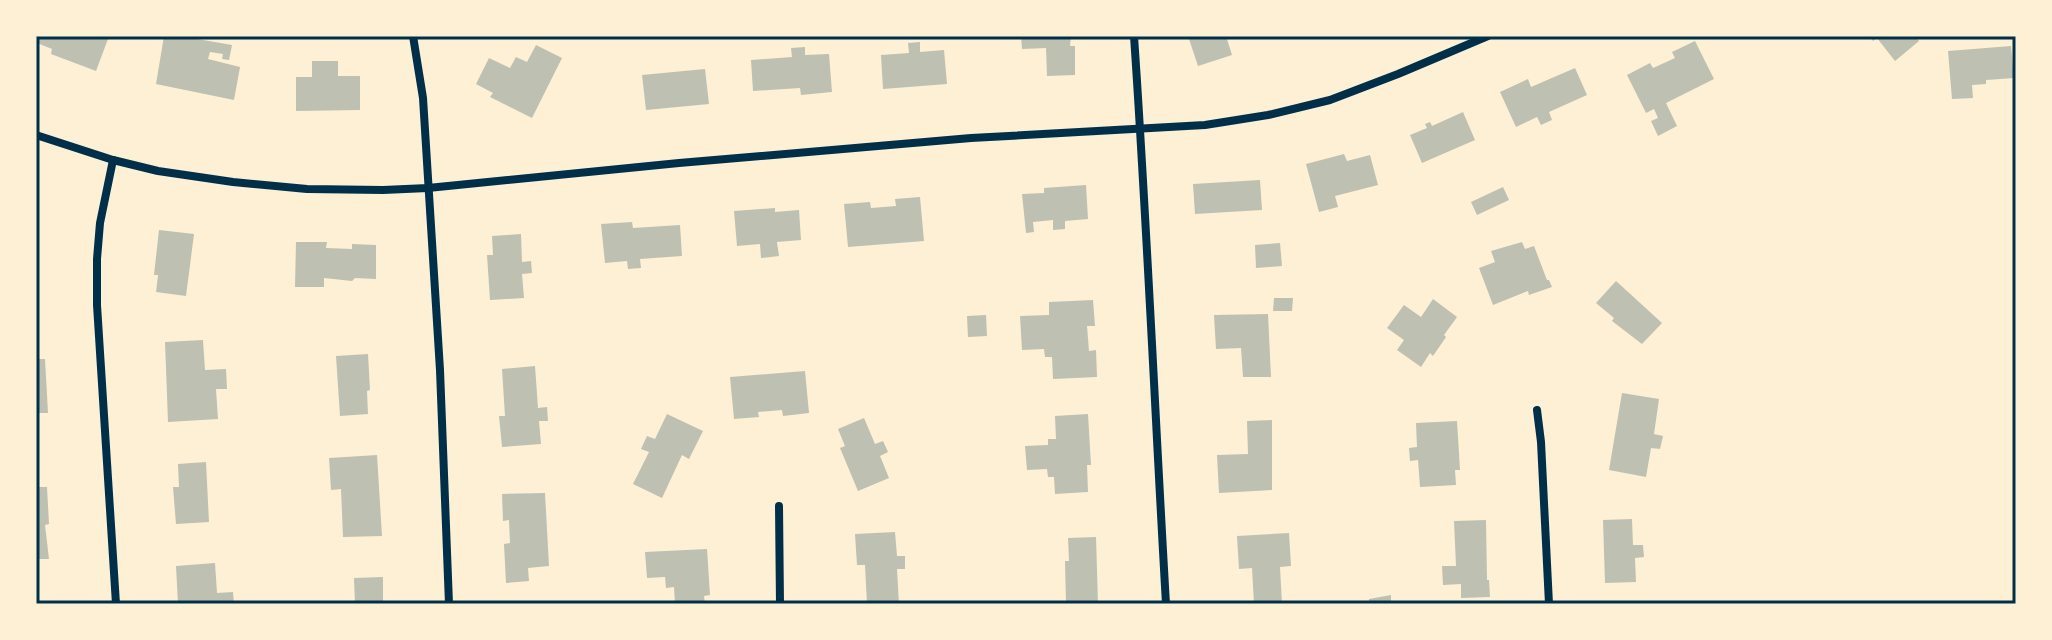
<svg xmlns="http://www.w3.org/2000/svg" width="2052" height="640" font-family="Manrope,sans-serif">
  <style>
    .building { fill: #bec0b2 }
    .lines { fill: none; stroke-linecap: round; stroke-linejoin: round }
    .minor { stroke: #003049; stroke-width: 8 }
    .neatline { fill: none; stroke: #003049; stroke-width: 3 }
  </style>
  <rect width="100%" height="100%" fill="#fdf0d5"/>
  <g class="building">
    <path d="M40,36H101L108,39L96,71L51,54L52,49L37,43Z"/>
    <path d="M164,36H180L232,45L229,60L222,59L223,54L210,52L208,59L240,67L234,100L156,84Z"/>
    <path d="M1021,36H1071L1070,46H1075V75L1047,76L1046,48L1022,49Z"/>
    <path d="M1188,36H1226L1232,55L1198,66Z"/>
    <path d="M1869,36H1915L1919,41L1895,61L1877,38L1873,41Z"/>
    <path d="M1695,41L1714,79L1666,103L1677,126L1658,136L1651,121L1658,118L1654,109L1646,113L1627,75L1650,63L1653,68L1675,58L1672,52Z"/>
    <path d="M920,42V52L944,50L947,84L883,89L881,55L909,53L908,43Z"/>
    <path d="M536,45L562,58L532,118L490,97L493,93L476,84L489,58L510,68L516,57L527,62Z"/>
    <path d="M2011,46L2014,78L1986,80V84L1972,85L1973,98L1952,99L1948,51Z"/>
    <path d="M805,47V55L829,54L832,92L801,95L800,88L753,91L751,60L792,57L791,48Z"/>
    <path d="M312,61H338V76H360V110L296,111V77H312Z"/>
    <path d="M1575,68L1587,95L1549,112L1552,120L1541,125L1537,117L1516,127L1500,92L1528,79L1531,87Z"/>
    <path d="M705,69L709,104L646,110L642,75Z"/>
    <path d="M1463,112L1475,140L1422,163L1410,135L1427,128L1425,124L1430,122L1432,126Z"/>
    <path d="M1344,154L1347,161L1370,155L1378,185L1335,196L1338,207L1319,212L1306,164Z"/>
    <path d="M1260,180L1262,210L1195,214L1193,184Z"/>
    <path d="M1086,185L1088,219L1065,221V229L1053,230V220L1033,222L1034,232L1026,233L1022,194L1044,193V188Z"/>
    <path d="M1503,187L1509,200L1477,215L1471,202Z"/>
    <path d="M920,197L924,241L848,247L844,204L870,202L871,208L896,206L895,199Z"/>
    <path d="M775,208V212L799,210L801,240L777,242L779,256L761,258L760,244L737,246L734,211Z"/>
    <path d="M632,222L633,228L680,225L682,256L640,259L641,268L628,269L627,261L605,263L601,224Z"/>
    <path d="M159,230L194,234L186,296L156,292L158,275H154Z"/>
    <path d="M521,234L522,262L531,261L532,273L522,274L524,298L490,300L487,255H493L492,236Z"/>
    <path d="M296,242H327L326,248L352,249V244L376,245V279L355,278L352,281L324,278V287H295Z"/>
    <path d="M1522,242L1525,249L1534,246L1547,280H1549L1552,287L1529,295L1528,291L1493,305L1479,268L1495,262L1491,251Z"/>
    <path d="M1280,243L1282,266L1256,268L1255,245Z"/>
    <path d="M1616,281L1662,323L1642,344L1612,321L1614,318L1596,303Z"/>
    <path d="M1274,298H1293L1292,311H1273Z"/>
    <path d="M1433,299L1457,317L1444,335L1446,337L1433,356L1430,353L1421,367L1397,350L1404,340L1387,328L1404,305L1421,317Z"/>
    <path d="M1093,300L1095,326H1087L1089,351L1096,350L1097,377L1053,379L1052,357H1045L1044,349L1022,350L1020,316L1049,315V302Z"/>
    <path d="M1268,314L1271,377H1243L1241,348L1216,349L1214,315Z"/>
    <path d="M986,315L987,336L968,337L967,316Z"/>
    <path d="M203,340L205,370L226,369L227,389H216L218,419L168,422L165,342Z"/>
    <path d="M368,354L370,390L367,391L368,414L340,416L336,356Z"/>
    <path d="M36,359H45L48,413H36Z"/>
    <path d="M535,366L538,408L547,407L548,421H539L541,444L502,447L499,416H505L502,369Z"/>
    <path d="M805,371L809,413L783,416L782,410L758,412L759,417L734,419L730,377Z"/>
    <path d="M1622,393L1659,399L1654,434L1663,436L1660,449L1651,448L1646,477L1609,470Z"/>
    <path d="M667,414L703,431L689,459L682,455L662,498L633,484L649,452L641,449L647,436L655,439Z"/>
    <path d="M1088,414L1091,465H1087L1088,492L1055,494L1054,477H1048L1047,469L1027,470L1025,446L1048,445V439H1056L1055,416Z"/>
    <path d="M864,418L875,444L883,441L888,452L880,456L889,478L858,491L840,448L845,446L838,429Z"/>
    <path d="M1272,420V490L1219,493L1217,455L1248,454L1247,421Z"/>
    <path d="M1457,421L1460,470H1455L1456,485L1420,487L1418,460L1410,461L1409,448L1417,447L1416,423Z"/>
    <path d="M377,455L382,536L343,537L341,489L331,490L329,458Z"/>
    <path d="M206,462L209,522L176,524L173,487H179L178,464Z"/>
    <path d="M36,487H47L49,524L45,525L49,559H36Z"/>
    <path d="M545,493L549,566L528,568L529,581L506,583L504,544L510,543L509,520L503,521L502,494Z"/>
    <path d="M1632,519L1633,545H1643L1644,557L1635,558L1636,582L1605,583L1603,520Z"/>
    <path d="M1486,520L1487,580H1489L1490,597L1461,598V584L1443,585L1442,566H1456L1454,521Z"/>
    <path d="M895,532L897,556H905V569H897L899,604H867L865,565H857L855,534Z"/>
    <path d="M1289,533L1291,566L1280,567L1282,604H1254L1252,568L1239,569L1237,536Z"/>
    <path d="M1096,537L1098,604H1066L1065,561H1069L1068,538Z"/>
    <path d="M707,549L710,595L704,596L705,604H675L674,587L666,588L665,577L647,578L645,552Z"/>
    <path d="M215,563L217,593L233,592L234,604H178L176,566Z"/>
    <path d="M383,577V604H355L354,578Z"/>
    <path d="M1391,595V604H1369V599Z"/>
  </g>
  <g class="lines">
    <g class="minor">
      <path d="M413,36L423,98L440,370L449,604"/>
      <path d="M1134,36C1147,225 1155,415 1166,604"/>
      <path d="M36,135L113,160L158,171L233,182L307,189L383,190L428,188L679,163L971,138L1205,125L1268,115L1330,100L1398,74L1488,36"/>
      <path d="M113,160L100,223L97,259V305L116,604"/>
      <path d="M1537,410L1541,442L1549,604"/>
      <path d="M779,506L780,604"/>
    </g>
  </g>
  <rect width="2052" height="640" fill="none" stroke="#fdf0d5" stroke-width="76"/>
  <rect x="38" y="38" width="1976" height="564" class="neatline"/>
</svg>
